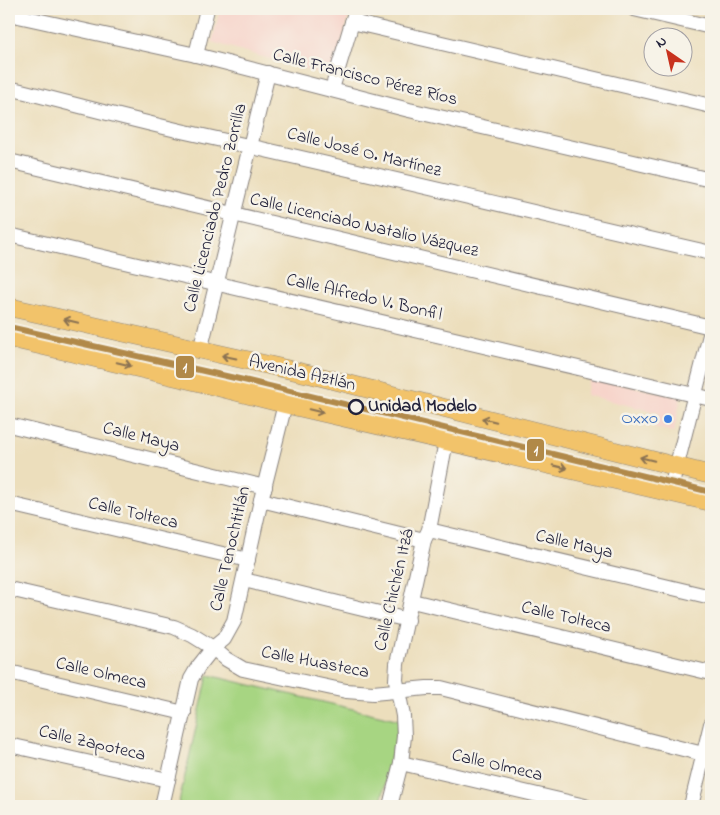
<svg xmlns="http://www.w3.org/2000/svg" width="720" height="815" font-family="'Indie Flower',sans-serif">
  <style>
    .built { fill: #f7d1c8 }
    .green { fill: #a7d582; stroke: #647c5e }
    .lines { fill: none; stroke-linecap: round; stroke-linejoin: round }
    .minor-casing { stroke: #87807c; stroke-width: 16 }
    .major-casing { stroke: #87807c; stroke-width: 19 }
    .minor { stroke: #fff; stroke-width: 14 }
    .major { stroke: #f2c36a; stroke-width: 18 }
    .metro-1-casing { stroke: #f7f3e8; stroke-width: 10 }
    .metro-1 { stroke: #b18948; stroke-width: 6 }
    .oneway { stroke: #8a7252 }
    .stop-dot { fill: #f7f3e8; stroke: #22223b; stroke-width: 2.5 }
    .shop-dot { fill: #3f7fe0; stroke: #f7f3e8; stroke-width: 2 }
    .labels { text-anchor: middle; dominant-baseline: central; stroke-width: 5; stroke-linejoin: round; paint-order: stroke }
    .street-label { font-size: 18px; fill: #22223b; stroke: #f7f3e8 }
    .stop-label { font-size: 18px; font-weight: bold; fill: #22223b; stroke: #f7f3e8; text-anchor: start }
    .shop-label { font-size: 18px; fill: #366cbe; stroke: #f7f3e8; text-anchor: end }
    .line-badge { stroke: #f7f3e8; stroke-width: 2 }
    .badge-label { font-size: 14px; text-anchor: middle; font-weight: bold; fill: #fff }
  </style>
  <rect width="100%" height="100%" fill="#f7f3e8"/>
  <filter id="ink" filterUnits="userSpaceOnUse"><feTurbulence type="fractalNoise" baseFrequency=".02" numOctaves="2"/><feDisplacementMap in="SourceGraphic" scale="10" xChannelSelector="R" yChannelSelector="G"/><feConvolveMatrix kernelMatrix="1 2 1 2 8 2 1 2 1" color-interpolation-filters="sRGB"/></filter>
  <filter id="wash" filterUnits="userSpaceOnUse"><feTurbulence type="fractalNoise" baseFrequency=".0096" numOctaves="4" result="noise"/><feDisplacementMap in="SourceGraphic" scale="20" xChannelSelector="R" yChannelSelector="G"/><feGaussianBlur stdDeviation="1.12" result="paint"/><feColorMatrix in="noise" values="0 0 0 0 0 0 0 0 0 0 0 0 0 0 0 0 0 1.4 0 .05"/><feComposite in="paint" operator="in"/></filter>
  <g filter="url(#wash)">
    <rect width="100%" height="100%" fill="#ecdebc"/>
    <g class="built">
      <path d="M220,9H351L332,77L212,42Z"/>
      <path d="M590,378L681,397L674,432L654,428L659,413L586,395Z"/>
    </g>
    <path class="green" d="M208,675L400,720L380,806H178Z"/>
  </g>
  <g filter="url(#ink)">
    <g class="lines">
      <g class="minor-casing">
        <g id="minor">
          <path d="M634,9L711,27"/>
          <path d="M9,14L196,55L409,110L711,180"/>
          <path d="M352,22L711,106"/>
          <path d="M196,55L207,9"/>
          <path d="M9,88C66,102 123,118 181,131C358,170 534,213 711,253"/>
          <path d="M332,89L356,9"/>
          <path d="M9,161L711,327"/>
          <path d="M9,235L711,399"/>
          <path d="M200,351L268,73"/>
          <path d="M9,425L265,487"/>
          <path d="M670,492L711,331"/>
          <path d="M261,500L424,540"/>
          <path d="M9,504L248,560"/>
          <path d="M429,530L711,597"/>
          <path d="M244,580L408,620"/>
          <path d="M9,589L174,627L192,635L213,648L226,659L243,669L346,691L373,693L427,688H441L711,756"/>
          <path d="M412,601L711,673"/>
          <path d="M9,672L184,713"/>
          <path d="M9,745L168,780"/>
          <path d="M401,763L585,806"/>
          <path d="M162,806L191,679L198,667L213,648L224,639L234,621L261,500L285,404"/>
          <path d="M390,806L401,763L404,736L403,716L396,680L397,664L424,540L429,530L446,441"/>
          <path d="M691,806L711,724"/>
        </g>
      </g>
      <g class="major-casing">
        <g id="major">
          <path d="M9,307L313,375L711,475"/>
          <path d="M9,338L198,382L285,404L711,502"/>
        </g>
      </g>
      <use href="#minor" class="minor"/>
      <use href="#major" class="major"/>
      <g class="metro-1-casing">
        <path id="metro-1" d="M9,327L248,381L711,492"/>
      </g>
      <use href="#metro-1" class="metro-1"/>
    </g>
    <defs><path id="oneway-shaft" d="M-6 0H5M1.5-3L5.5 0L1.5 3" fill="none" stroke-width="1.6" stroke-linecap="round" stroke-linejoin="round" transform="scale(1.25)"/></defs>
    <g class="oneway">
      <use href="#oneway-shaft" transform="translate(71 321) rotate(-167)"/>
      <use href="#oneway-shaft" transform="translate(229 357) rotate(-168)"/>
      <use href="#oneway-shaft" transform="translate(124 364) rotate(13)"/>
      <use href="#oneway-shaft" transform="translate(316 411) rotate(13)"/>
      <use href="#oneway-shaft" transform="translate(489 420) rotate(-166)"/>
      <use href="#oneway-shaft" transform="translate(647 459) rotate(-166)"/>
      <use href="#oneway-shaft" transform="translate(560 467) rotate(13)"/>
    </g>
  </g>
  <circle class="stop-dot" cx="356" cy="407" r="7"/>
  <circle class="shop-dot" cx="668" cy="419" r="5"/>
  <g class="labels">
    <g class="street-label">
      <text transform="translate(365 78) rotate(14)">Calle Francisco Pérez Ríos</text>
      <text transform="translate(364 153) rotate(14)">Calle José O. Martínez</text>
      <text transform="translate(216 208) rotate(-76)">Calle Licenciado Pedro Zorrilla</text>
      <text transform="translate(364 226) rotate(13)">Calle Licenciado Natalio Vázquez</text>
      <text transform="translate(364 298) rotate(13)">Calle Alfredo V. Bonfil</text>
      <text transform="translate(302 374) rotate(13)">Avenida Aztlán</text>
      <text transform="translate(141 438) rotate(14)">Calle Maya</text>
      <text transform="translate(133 514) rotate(13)">Calle Tolteca</text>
      <text transform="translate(574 545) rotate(13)">Calle Maya</text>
      <text transform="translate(231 549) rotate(-77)">Calle Tenochtitlán</text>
      <text transform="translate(395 590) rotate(-77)">Calle Chichén Itzá</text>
      <text transform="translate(566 618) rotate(13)">Calle Tolteca</text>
      <text transform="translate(315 663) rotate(11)">Calle Huasteca</text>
      <text transform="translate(101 674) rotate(13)">Calle Olmeca</text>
      <text transform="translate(92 744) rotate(13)">Calle Zapoteca</text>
      <text transform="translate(497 766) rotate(13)">Calle Olmeca</text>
    </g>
    <g class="stop-label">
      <text x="368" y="407">Unidad Modelo</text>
    </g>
    <g class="shop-label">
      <text x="658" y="419">Oxxo</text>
    </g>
  </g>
  <g class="line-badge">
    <rect x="175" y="355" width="20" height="24" rx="5" fill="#b18948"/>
    <rect x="526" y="438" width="19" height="24" rx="5" fill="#b18948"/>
  </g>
  <g class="badge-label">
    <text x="185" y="372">1</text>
    <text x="536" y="455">1</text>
  </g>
  <rect width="720" height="815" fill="none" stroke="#f7f3e8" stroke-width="30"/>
  <g transform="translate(668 52) rotate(326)"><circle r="24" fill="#f7f3e8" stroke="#a29fa3"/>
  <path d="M0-4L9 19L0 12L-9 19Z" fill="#c8321e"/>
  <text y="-8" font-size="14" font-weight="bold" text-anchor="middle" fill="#22223b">N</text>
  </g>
</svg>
